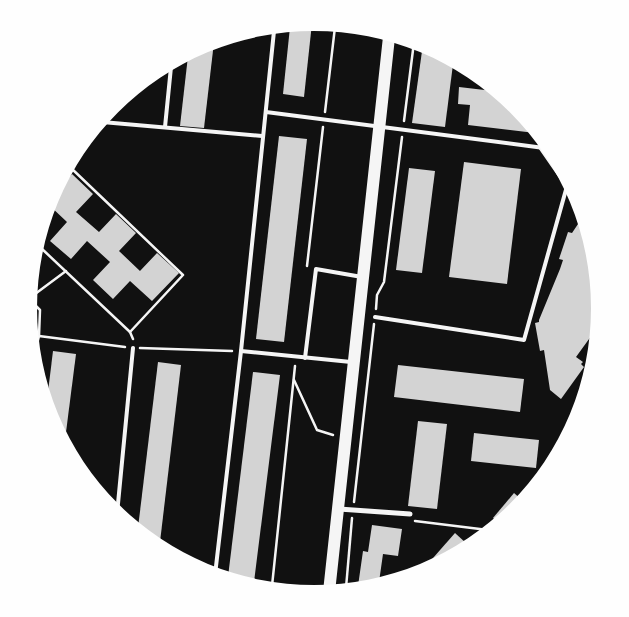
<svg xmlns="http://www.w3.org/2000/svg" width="629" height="617" font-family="'Crimson Pro',serif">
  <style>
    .building { fill: #d3d3d3 }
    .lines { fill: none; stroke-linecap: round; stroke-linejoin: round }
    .path { stroke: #f5f5f5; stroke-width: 2.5 }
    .service { stroke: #f5f5f5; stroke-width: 4 }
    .minor { stroke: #f5f5f5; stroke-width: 5 }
    .primary { stroke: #f5f5f5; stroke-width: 12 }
  </style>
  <rect width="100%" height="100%" fill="#111"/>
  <g class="building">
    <path d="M312,23L304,97L283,94L290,27Z"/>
    <path d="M214,42L204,128L180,126L188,56L205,44Z"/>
    <path d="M423,44L453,64L445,127L412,123Z"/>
    <path d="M459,87L493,91L517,106L535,133L468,125L470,105L458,104Z"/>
    <path d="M279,136L307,139L284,342L256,339Z"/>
    <path d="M464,162L521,169L507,284L449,277Z"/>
    <path d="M409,168L435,171L422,273L396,270Z"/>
    <path d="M72,174L93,194L76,212L99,232L116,214L136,233L119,251L140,271L157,253L179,273L152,301L130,281L113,299L93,280L110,262L87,241L71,259L50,241L67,222L49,205L50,199Z"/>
    <path d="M582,218L600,309L597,328L576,357L583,362L581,364L584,367L561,399L550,390L544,350L540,351L535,323L539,322V320L560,269L563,260L559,259L568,232L572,233Z"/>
    <path d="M53,351L76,354L65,440L50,418L47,400Z"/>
    <path d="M158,362L181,365L160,542L138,528Z"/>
    <path d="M398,365L524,379L520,412L394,397Z"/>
    <path d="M253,372L280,375L254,582L228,577Z"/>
    <path d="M418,421L447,424L437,509L408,506Z"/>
    <path d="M474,433L539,440L536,468L471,461Z"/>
    <path d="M514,493L523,501L517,511L499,523L493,518Z"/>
    <path d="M372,525L402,529L398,556L383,554L379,582L358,586L363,551L368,552Z"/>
    <path d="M455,533L467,544L424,573L419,574Z"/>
  </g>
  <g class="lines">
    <g class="path">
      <path d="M325,112L335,27"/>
      <path d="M113,114L136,90"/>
      <path d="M404,121L414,42"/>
      <path d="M71,168L183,275L130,332"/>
      <path d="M41,248L130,332L133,339"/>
      <path d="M307,266L323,127"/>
      <path d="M31,297L66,271"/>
      <path d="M30,300L40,310L39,336"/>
      <path d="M376,309L377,295L384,282L402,137"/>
      <path d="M36,348L39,336L125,347"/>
      <path d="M140,348L232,351"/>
      <path d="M294,380L317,430L333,435"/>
      <path d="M354,502L374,324"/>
      <path d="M415,521L488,530"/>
      <path d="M272,586L295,366"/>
      <path d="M346,588L352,518"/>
    </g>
    <g class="service">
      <path d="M266,112L544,148"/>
      <path d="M102,122L262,136"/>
      <path d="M165,127L171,67"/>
      <path d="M375,317L524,340L567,186L540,147"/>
      <path d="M241,351L351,362"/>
      <path d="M305,358L316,269L362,277"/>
      <path d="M579,405L584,392"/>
      <path d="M117,514L133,348"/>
      <path d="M215,575L241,351L274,31"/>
    </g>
    <path class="minor" d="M339,509L410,514"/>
    <path class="primary" d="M329,592L389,37"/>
  </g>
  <path d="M0 0H629V617H0ZM37 308a277 277 0 1 1 554 0a277 277 0 1 1-554 0Z" fill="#fefefe" fill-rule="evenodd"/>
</svg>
